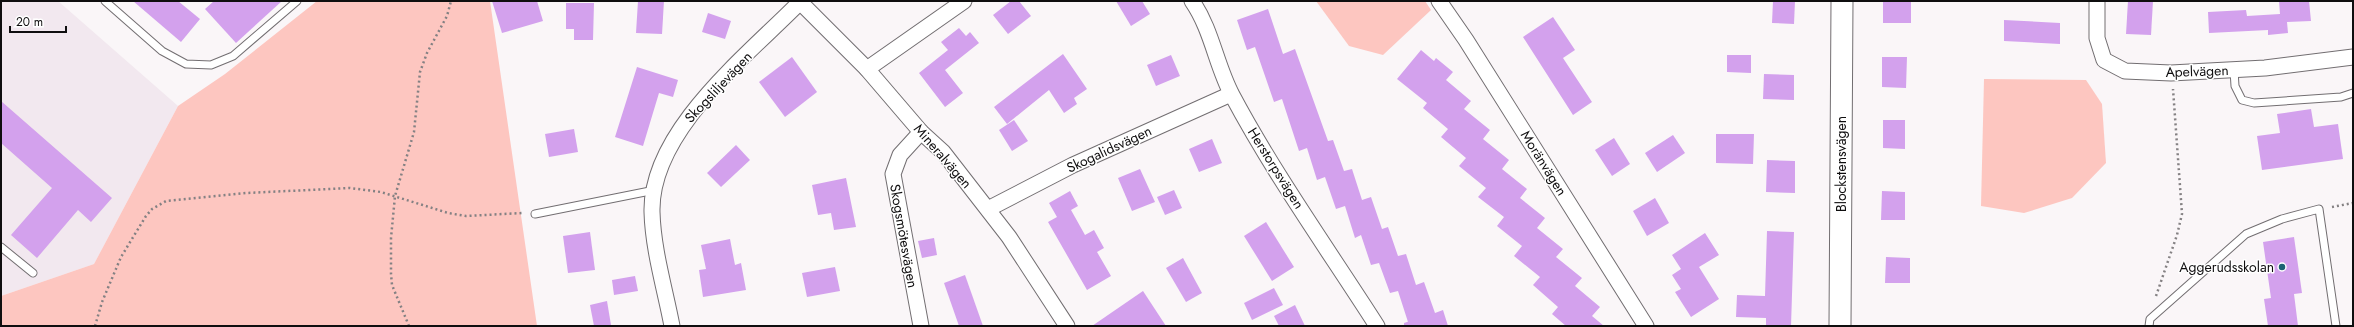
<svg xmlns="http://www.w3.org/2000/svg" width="2354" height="327" font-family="Jost,sans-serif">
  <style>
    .built { fill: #f2e8ef }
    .green { fill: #fdc6c0 }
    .building { fill: #d3a1ed }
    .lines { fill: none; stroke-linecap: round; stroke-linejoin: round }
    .lane-casing { stroke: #726e71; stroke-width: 9 }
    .street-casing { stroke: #726e71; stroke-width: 17 }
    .secondary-casing { stroke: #726e71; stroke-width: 23 }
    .path { stroke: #848183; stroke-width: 2.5; stroke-dasharray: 2 3; stroke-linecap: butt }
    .lane { stroke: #fff; stroke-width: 7 }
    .street { stroke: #fff; stroke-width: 15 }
    .secondary { stroke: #fff; stroke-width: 21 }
    .poi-dot { fill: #1c6273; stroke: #fff; stroke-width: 1.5 }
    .labels { text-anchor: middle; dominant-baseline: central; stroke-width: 3; stroke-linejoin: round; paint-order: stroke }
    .street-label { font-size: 14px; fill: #0f0e0f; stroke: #fff }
    .poi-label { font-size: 14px; fill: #0f0e0f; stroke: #fff; text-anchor: end }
  </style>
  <rect width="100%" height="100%" fill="#faf6f8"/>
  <path class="built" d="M1,1H58L178,106L94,264L1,296Z"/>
  <g class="green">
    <path d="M317,1H490L537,326H1V296L94,264L178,106L225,74Z"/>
    <path d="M1316,1H1425L1431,10L1383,55L1349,46Z"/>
    <path d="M1984,79L2086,80L2102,104L2106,163L2072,198L2024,213L1981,206Z"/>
  </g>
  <g class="building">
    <path d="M133,1H178L200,19L181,42Z"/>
    <path d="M214,1H282L236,43L205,9Z"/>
    <path d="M492,1H537L543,21L502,33Z"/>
    <path d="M638,1H664L662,34L636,33Z"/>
    <path d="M1011,1H1019L1031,16L1008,34L993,15Z"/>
    <path d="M1116,1H1142L1150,14L1131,26Z"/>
    <path d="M1773,1H1795L1794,24L1772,23Z"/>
    <rect x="1883" y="1" width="28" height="22"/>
    <path d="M2128,1H2153L2151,35L2126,34Z"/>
    <path d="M2279,1H2309L2311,21L2287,22L2288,33L2268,35V30L2209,33L2208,12L2246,10L2247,16L2280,14Z"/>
    <path d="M566,3H594L593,40H574V29H566Z"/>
    <path d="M1268,9L1283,54L1295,49L1328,141L1333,140L1344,171L1352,169L1362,200L1371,197L1382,229L1388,227L1398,256L1406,254L1416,285L1424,282L1435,313L1443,310L1448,326H1404V323L1416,319L1408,322L1398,291L1390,293L1379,263L1371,265L1361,235L1355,238L1345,206L1336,209L1325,177L1317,180L1307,148L1299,151L1282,99L1274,102L1255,47L1247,50L1237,20Z"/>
    <path d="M708,13L731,21L725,39L702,32Z"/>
    <path d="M1553,17L1575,50L1563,58L1592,102L1573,115L1523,37Z"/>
    <path d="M2004,20L2060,23V44L2004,41Z"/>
    <path d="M959,28L966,36L970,32L979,43L945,70L963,93L945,107L919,73L948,50L941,42Z"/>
    <path d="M1421,50L1434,61L1436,58L1453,72L1446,80L1471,101L1464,109L1490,130L1483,139L1509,160L1502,169L1527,189L1520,198L1545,218L1537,228L1563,249L1556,257L1582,278L1575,286L1600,307L1592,316L1604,326H1566L1552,314L1558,307L1533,285L1540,277L1514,256L1522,246L1497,226L1504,217L1478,197L1486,188L1459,166L1466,158L1441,137L1448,129L1423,108L1427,103L1397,79Z"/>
    <path d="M1063,54L1087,89L1074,98L1077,104L1064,113L1049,90L1007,124L994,107Z"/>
    <path d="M1171,55L1180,76L1156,86L1147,65Z"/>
    <path d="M1727,55H1751V73L1727,72Z"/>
    <path d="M792,57L817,92L785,117L759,82Z"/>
    <path d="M1882,57H1907L1906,88L1882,87Z"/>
    <path d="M637,67L678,80L673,97L659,93L643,146L615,137Z"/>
    <path d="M1764,74L1794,75V100L1763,99Z"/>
    <path d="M1,101L112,198L91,222L78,210L37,258L11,235L52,188L1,143Z"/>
    <path d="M2311,109L2314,127L2338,124L2343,159L2262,170L2257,136L2280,133L2277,114Z"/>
    <path d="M1014,120L1028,141L1012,151L999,130Z"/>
    <path d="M1883,120H1905V149L1883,148Z"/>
    <path d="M574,129L578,152L549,157L545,134Z"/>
    <path d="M1716,134H1754L1753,164L1716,163Z"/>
    <path d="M1673,135L1685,153L1657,172L1645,153Z"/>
    <path d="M1614,138L1630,164L1612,176L1595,150Z"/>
    <path d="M1212,139L1222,163L1199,172L1189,149Z"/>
    <path d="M736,145L750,160L721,187L707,173Z"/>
    <path d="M1767,160L1795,161V193L1766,192Z"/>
    <path d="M1140,169L1155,202L1132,211L1118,178Z"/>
    <path d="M846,178L856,227L834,230L831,213L818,215L812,185Z"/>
    <path d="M1174,190L1182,208L1165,215L1157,197Z"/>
    <path d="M1070,191L1078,206L1071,210L1085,235L1094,230L1104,248L1097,252L1111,276L1087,290L1048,222L1057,217L1049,203Z"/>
    <path d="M1882,191L1905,192V220H1881Z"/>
    <path d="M1655,198L1669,223L1647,236L1633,211Z"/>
    <path d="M1266,222L1294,267L1272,281L1244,236Z"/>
    <path d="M1767,231L1794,232L1791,326H1766V318L1736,317L1737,295L1765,296Z"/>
    <path d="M590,232L595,270L568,273L563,236Z"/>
    <path d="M1705,233L1719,255L1699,267L1719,299L1691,317L1675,292L1681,289L1672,275L1681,269L1672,255Z"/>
    <path d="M2294,237L2302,293L2294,294L2298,326H2268L2264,299L2271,298L2263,242Z"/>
    <path d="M934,238L937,255L922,258L918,241Z"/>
    <path d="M730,239L735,265L741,263L746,290L703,297L699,270L706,269L701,245Z"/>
    <path d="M1886,257L1910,258V283H1885Z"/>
    <path d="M1183,258L1202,293L1186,302L1166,268Z"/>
    <path d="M835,267L840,291L807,297L802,273Z"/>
    <path d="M965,275L983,326H959L944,283Z"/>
    <path d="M635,276L638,291L614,295L612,280Z"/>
    <path d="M1274,288L1283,305L1252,320L1244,303Z"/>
    <path d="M1143,291L1166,326H1092Z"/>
    <path d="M607,301L611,325L594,326L590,305Z"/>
    <path d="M1295,305L1305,326H1279L1274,316Z"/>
  </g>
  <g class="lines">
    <g class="lane-casing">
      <g id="lane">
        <path d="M105,1L162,51L186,64L211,65L233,56L297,1"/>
        <path d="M2234,70L2235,86L2242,100L2254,103L2341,97L2353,93"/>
        <path d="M535,214L655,190"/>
        <path d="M1,247L33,273"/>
        <path d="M2149,326L2150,319L2246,234L2282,219L2319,209L2336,326"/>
      </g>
    </g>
    <g class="street-casing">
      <g id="street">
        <path d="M799,1L867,69L921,132L943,152L1009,237L1067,326"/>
        <path d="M1192,1C1212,30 1216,65 1232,95C1274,174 1329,251 1377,326"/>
        <path d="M1439,1L1466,40L1646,326"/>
        <path d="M2097,1V38L2104,60L2125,71L2171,73L2265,68L2353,57"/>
        <path d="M867,69L964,1"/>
        <path d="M988,209L1073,165L1231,94"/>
        <path d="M672,326C665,289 653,250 652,212C650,131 748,55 800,2"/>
        <path d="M921,326L893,174L900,155L921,132"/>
      </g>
    </g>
    <g class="secondary-casing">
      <path id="secondary" d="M1840,326L1842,1"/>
    </g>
    <g class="path">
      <path d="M2332,207L2353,203"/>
      <path d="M2156,296L2177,235L2182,214L2173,89"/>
      <path d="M95,326L102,302L121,257L146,216L152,209L166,201L246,193L350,188L381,192L448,213L466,216L522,213"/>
      <path d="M409,326L392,285L391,274V238L395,196L414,132L420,72L427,53L447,16L451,1"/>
    </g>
    <use href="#lane" class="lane"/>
    <use href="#street" class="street"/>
    <use href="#secondary" class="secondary"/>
  </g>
  <circle class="poi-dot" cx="2282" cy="267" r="4"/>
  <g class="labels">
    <g class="street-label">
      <text transform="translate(2197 71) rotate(-2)">Apelvägen</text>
      <text transform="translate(718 87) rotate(-47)">Skogsliljevägen</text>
      <text transform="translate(1109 149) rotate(-25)">Skogalidsvägen</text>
      <text transform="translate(943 156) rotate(49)">Mineralvägen</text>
      <text transform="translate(1544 163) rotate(58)">Moränvägen</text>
      <text transform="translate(1841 164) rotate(-90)">Blockstensvägen</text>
      <text transform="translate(1276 168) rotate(58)">Herstorpsvägen</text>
      <text transform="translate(904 236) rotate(80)">Skogsmötesvägen</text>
    </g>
    <g class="poi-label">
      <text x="2274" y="267">Aggerudsskolan</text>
    </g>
  </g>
  <rect width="2354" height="327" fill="none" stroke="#0f0e0f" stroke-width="4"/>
  <path d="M10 26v6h56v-6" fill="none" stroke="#0f0e0f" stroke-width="2"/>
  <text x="16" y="26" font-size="12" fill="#0f0e0f" stroke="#ffffff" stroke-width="3" paint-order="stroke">20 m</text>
</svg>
